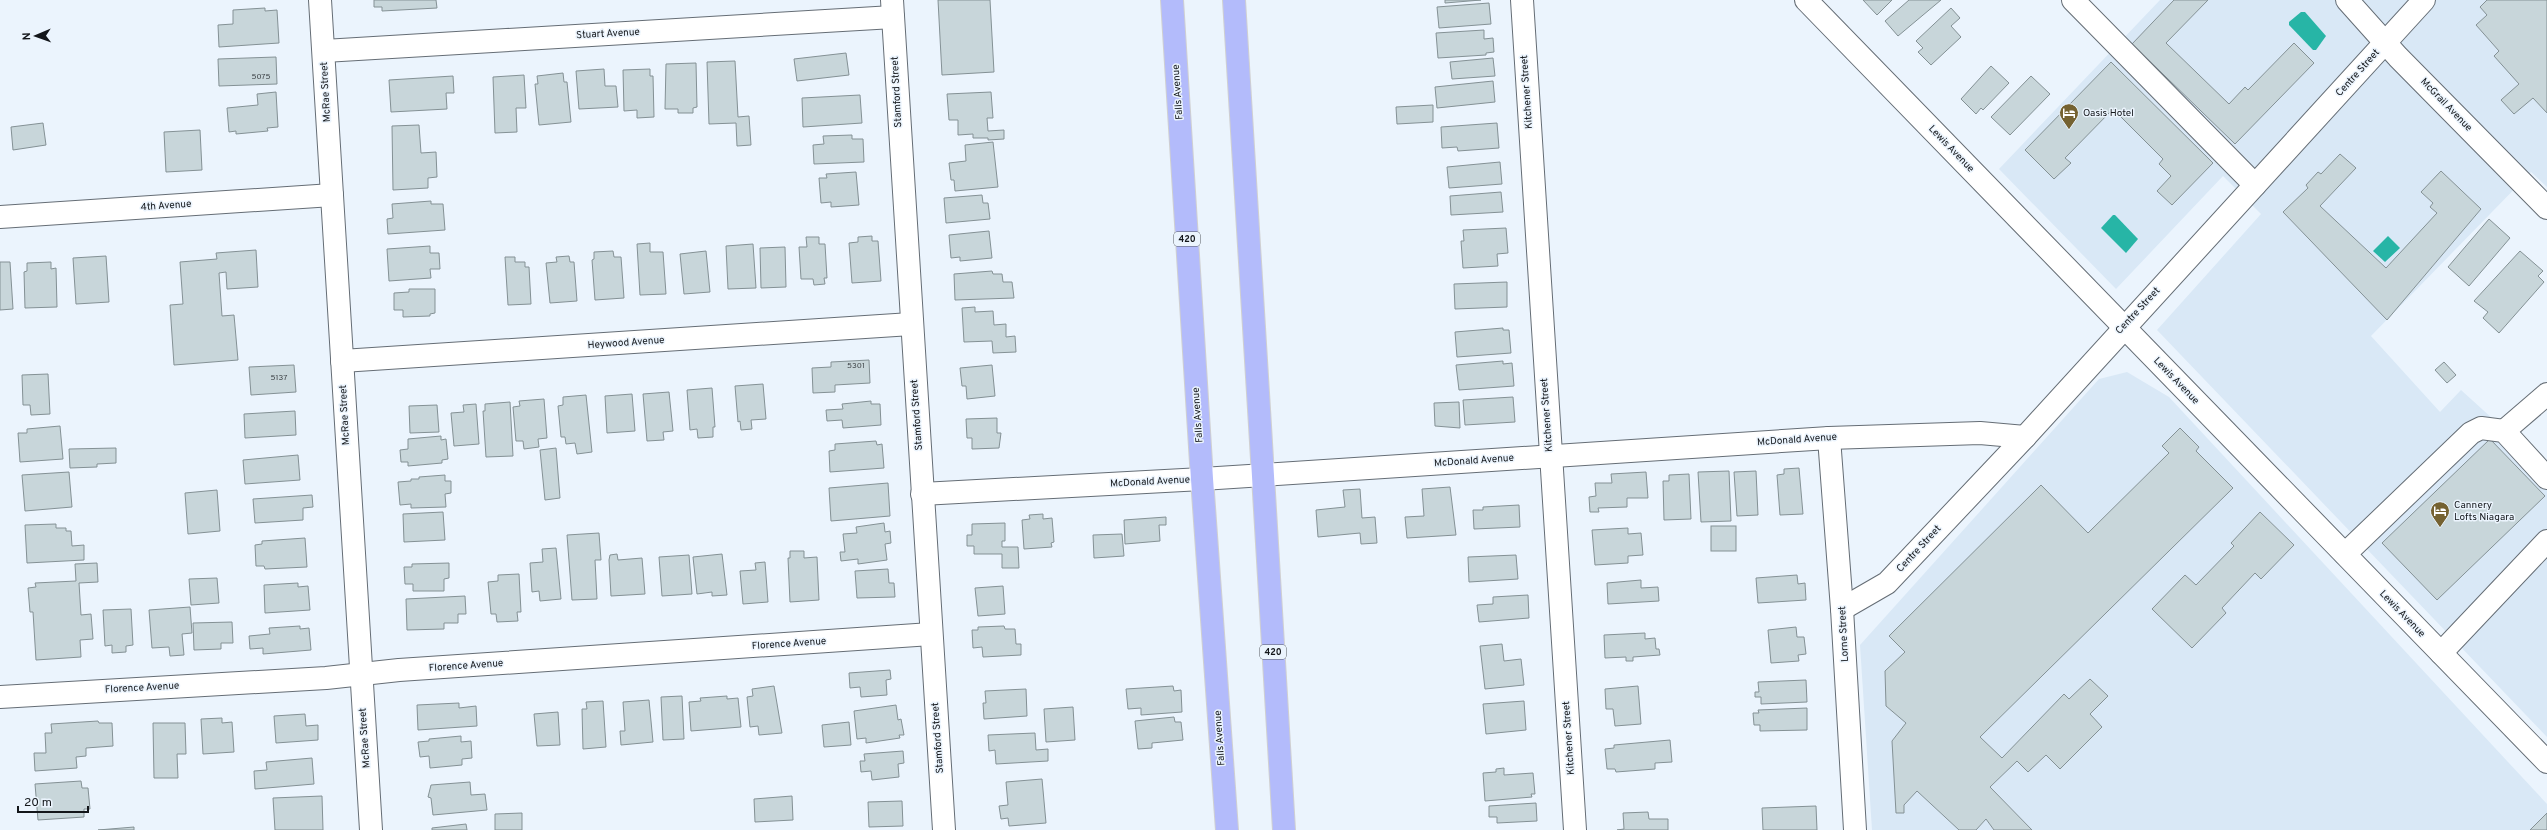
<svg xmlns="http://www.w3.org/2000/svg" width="2547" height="830" font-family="Overpass,sans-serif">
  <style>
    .built { fill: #d9e8f6 }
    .water { fill: #27b5a6 }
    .building { fill: #c8d6da; stroke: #849195 }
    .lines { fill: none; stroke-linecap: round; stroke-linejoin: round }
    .minor-casing { stroke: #656d75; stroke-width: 24 }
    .highway-casing { stroke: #d0d0d1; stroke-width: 24 }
    .minor { stroke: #fff; stroke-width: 22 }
    .highway { stroke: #b3bbfb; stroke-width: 22 }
    .labels { text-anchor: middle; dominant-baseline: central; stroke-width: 3; stroke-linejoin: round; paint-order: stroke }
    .number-label { font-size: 8px; fill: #40464a }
    .shield { fill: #ebf4fd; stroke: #54595e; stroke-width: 1 }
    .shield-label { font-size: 9px; font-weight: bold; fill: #13161a }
    .street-label { font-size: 10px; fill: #13161a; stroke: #ebf4fd }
    .poi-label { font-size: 10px; fill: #13161a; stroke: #ebf4fd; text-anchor: start }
  </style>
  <rect width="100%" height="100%" fill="#ebf4fd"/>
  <g class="built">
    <path d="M2160,0H2547V187L2531,172L2371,336L2440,412L2461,390L2547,468V737L2157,330L2261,214L2223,176L2116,289L1999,169Z"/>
    <path d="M2127,372L2169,397L2547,804V830H1872L1860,645L2099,379Z"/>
  </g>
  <g class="water">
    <path d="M2301,12H2305L2326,36L2316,50H2313L2289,25V22Z"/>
    <path d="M2113,215H2115L2138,239L2126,253L2101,228Z"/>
    <path d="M2388,236L2400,248L2385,262L2373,251Z"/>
  </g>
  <g class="building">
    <path d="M374,0H436L437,8L382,11V7H374Z"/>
    <path d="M938,0H990L994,72L942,75Z"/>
    <path d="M1445,0H1481L1445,3Z"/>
    <path d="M1863,0H1892L1877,15Z"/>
    <path d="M1909,0H1941L1898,36L1885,21Z"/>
    <path d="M2174,0H2208L2166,43L2229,104L2245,87L2248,90L2294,43L2314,63L2235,144L2132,44Z"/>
    <path d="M2487,0H2547V113L2533,98L2514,114L2501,100L2519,84L2494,56L2499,51L2476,25L2487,15L2480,7Z"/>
    <path d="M1489,3L1491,24L1439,28L1437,7Z"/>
    <path d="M265,8V11L277,10L279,43L219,47L218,25L233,24V10Z"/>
    <path d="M1951,8L1960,18L1951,26L1961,37L1931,65L1918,52L1923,48L1916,41Z"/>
    <path d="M1484,30V39L1493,38L1494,52L1486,53V55L1438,58L1436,33Z"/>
    <path d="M846,53L849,75L797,81L794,59Z"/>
    <path d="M276,57L277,84L219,86L218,59Z"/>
    <path d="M1493,58L1495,76L1452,79L1450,62Z"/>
    <path d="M735,61L738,117L749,116L751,145L737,146L736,123L709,124L707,62Z"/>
    <path d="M2111,62L2213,163L2172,205L2157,191L2171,176L2159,164L2163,159L2113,109L2065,158L2071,163L2054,179L2025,150Z"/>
    <path d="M696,63L697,107L693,108V113H678V109H665L666,64Z"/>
    <path d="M1991,66L2009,83L1983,110L1981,108L1976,114L1961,99Z"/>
    <path d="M604,69L605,86H616L618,107L579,109L576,71Z"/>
    <path d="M650,69V76H653L654,117L637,118V110L624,111L623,70Z"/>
    <path d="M563,73L564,82H567L571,122L539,125L535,84H538L537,76Z"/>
    <path d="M524,75L526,108H516L517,132L495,133L493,77Z"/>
    <path d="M453,76L454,93H446L447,109L391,112L389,80Z"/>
    <path d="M2031,76L2050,94L2010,135L1991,117Z"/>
    <path d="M1493,81L1495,102L1437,108L1435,87Z"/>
    <path d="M276,92L278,127L267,128L268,131L236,134V131L229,132L227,108L258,105L257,94Z"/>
    <path d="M991,92L993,118H987L988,131L1004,130V139L988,140V138H973V134L958,135V120H949L947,94Z"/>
    <path d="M860,95L862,123L803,127L802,98Z"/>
    <path d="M1433,105V122L1397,124L1396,107Z"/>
    <path d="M43,123L46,145L13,150L11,127Z"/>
    <path d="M1497,123L1499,148L1458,151L1457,147L1442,148L1441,127Z"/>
    <path d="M419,125L421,153L436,152L437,177L428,178V188L393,190L392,126Z"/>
    <path d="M200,130L202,170L166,172L164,132Z"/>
    <path d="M852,135V139H863L864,162L814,164L813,145L824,144L823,136Z"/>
    <path d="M993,142L998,187L955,191L954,180H951L949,163L966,161L965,145Z"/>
    <path d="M2340,154L2356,168L2320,206L2386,268L2437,213L2430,207L2433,203L2421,192L2441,171L2481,209L2387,320L2283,212L2308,188L2306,185L2318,172L2321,174Z"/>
    <path d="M1500,162L1502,184L1449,188L1447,167Z"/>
    <path d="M856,172L859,205L831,207V202L821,203L819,178H827L826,174Z"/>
    <path d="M1501,192L1503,212L1451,215L1450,196Z"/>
    <path d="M982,195L983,203H988L990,219L946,223L944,198Z"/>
    <path d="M431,201V204H443L445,230L388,234L387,219L393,218L392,204Z"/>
    <path d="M2489,219L2510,238L2469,286L2448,267Z"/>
    <path d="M1506,228L1508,253L1497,254L1498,266L1463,268L1461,241H1464L1463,230Z"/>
    <path d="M989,231L992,258L960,261V257L951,258L949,235Z"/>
    <path d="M872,236V241H878L881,281L852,283L849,243L858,242V237Z"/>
    <path d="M806,237H819V244H825L827,278H824L825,284L814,285L813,279H801L799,247H807Z"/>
    <path d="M650,243V252H663L666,294L640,295L637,244Z"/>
    <path d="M753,244L756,288L728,289L726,246Z"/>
    <path d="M430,246V253H439L440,269H430L431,278L389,281L387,249Z"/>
    <path d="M785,247L786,287L761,288L760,248Z"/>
    <path d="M256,250L258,287L227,289L226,272L219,273L222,316L234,315L238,360L174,365L170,305L183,304L180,262L217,259L216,253Z"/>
    <path d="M613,251L614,257H621L624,298L595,300L592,260L594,259V252Z"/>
    <path d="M706,251L710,292L684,294L680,254Z"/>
    <path d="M2520,251L2543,271L2538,276L2544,282L2499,333L2483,318L2488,312L2474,301Z"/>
    <path d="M106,256L109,302L76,304L73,258Z"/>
    <path d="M569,256L570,262H574L577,301L550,303L546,263L557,262L556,257Z"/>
    <path d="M505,257H515V262H525V267H529L531,304L508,305Z"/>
    <path d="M0,262H10L13,309L0,310Z"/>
    <path d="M51,262V269L56,268L57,307L25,308L24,272L27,271V263Z"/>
    <path d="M992,271L993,274H1002L1003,282H1012L1014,298L955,300L954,274Z"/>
    <path d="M1507,282V307L1455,309L1454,284Z"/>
    <path d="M409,289H435V313L430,314V316L403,317V310H394V293L409,292Z"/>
    <path d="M975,307V312L993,311L994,325L1006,324V337L1015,336L1016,352L993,353L992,341L964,342L962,308Z"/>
    <path d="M1503,328V330H1509L1511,353L1457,357L1455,332Z"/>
    <path d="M869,360L870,383L835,385V392L813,393L812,368L831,367V362Z"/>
    <path d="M1503,361V364L1512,363L1514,386L1459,390L1456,365Z"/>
    <path d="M2444,362L2456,375L2447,383L2435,370Z"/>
    <path d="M294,365L296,392L251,395L249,367Z"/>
    <path d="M992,365L995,396L967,399L966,386H962L960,368Z"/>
    <path d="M48,374L50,414L31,415L30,405H23L22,375Z"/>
    <path d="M763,384L766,419L751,420L752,429L741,430L740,421L738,422L735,386Z"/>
    <path d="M712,388L715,427H713V437L698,438L697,429L690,430L687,390Z"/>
    <path d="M669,392L673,431L663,432L664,440L647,441L643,394Z"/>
    <path d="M632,394L635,431L607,433L605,396Z"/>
    <path d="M586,395L592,452L577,454L575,443L566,444L565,437H561L558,406L563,405V397Z"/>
    <path d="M1513,397L1515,422L1465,425L1463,400Z"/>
    <path d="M544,399L547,438L538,439L539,447L524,449L523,441H516L513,407L520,406L519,401Z"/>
    <path d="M871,401V404H880L881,425L843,428L842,420L827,421L826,410L843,409L842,404Z"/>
    <path d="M510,402L513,456L486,457L483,411H485V404Z"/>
    <path d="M1459,402L1460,428L1435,426L1434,403Z"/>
    <path d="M476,404L479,444L454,446L451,413L464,412L463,405Z"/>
    <path d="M437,405L439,432L410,433L409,406Z"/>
    <path d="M295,411L296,435L245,438L244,414Z"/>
    <path d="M997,418V433H1001L999,448L972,449V438H967L966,419Z"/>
    <path d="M60,426L63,459L20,462L18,433H27V429Z"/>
    <path d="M2180,428L2199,447L2196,451L2233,488L1980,737L2002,758L2064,694L2069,699L2090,679L2108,696L2090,714L2102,727L2060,769L2046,755L2028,772L2017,761L1990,787L2032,830H1994L1986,819L1976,830H1959L1917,791L1904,805V813H1896L1892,741L1906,723L1886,706L1885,671L1905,652L1889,636L2041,485L2088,533L2169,453L2162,446Z"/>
    <path d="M441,436V440L446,439L448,459L442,460V463L408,466V462H401L400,450L408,449V439Z"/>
    <path d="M2490,439L2545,496L2437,600L2382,543Z"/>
    <path d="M876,441L877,445L882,444L884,468L830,472L829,451L835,450V444Z"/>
    <path d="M116,448V463L97,464V467L70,468L69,449Z"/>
    <path d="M556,448L560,498L545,500L540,450Z"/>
    <path d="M298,455L300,480L245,484L243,460Z"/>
    <path d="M1799,468L1803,514L1780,515L1777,475L1784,474V469Z"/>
    <path d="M1729,471L1731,521L1701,522L1698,472Z"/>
    <path d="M1756,471L1758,515L1737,516L1734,472Z"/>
    <path d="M69,472L72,507L25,511L22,475Z"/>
    <path d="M1646,472L1648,498H1627V507L1598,508L1599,512H1590L1589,497L1596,496L1595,483H1612L1611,474Z"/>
    <path d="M1689,474L1691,519L1664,520L1663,481H1669V475Z"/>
    <path d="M445,475V481H451V493L445,494L446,507L411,508V504L400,505L398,482L411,481V479H419V477Z"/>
    <path d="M888,483L890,516L831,521L829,488Z"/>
    <path d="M1450,487L1456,535L1407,538L1405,517L1424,516L1422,489Z"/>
    <path d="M1360,489L1362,518L1375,517L1377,543L1361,544L1360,533L1318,537L1316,510L1345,507L1343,490Z"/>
    <path d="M217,490L220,531L188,534L185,493Z"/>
    <path d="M312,495L313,507L303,508V520L255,523L253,499Z"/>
    <path d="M1519,505L1520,527L1474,529L1473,510H1483V507Z"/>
    <path d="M443,512L445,540L404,542L403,514Z"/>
    <path d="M2260,512L2294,545L2261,579L2255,573L2222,608L2226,613L2192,648L2152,609L2185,575L2196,585L2234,546L2231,543Z"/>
    <path d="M1043,514V519L1052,518L1054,542L1051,543L1052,547L1024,549L1022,520L1030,519L1029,515Z"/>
    <path d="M1166,517V525H1159L1160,541L1125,544L1124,520Z"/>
    <path d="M884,523L885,532L890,531L891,543L885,544L887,560L858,564V559L841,561L840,552H845L843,534L857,533L856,527Z"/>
    <path d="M1005,523V541H1002V547H1018L1019,568H1002V554H974V546H967V535H972V524Z"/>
    <path d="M56,524V528H66V531H71L72,546L84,545V560L27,563L25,525Z"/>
    <rect x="1711" y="526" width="25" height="25"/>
    <path d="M1628,528V534L1641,533L1643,555L1628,556V563L1595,565L1592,530Z"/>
    <path d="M599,533L601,560H595L597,599L572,600L567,535Z"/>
    <path d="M1122,534L1124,556L1094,558L1093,535Z"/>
    <path d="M305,538L307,567L265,569L264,566H256L255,545L262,544V541Z"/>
    <path d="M556,548L561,599L540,601L539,591L532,592L530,563L543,562L542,549Z"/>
    <path d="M790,551H804V558L817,557L819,600L790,602L788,558H790Z"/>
    <path d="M617,554L618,560L642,558L645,594L611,596L609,560L610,555Z"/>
    <path d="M722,554L727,595L712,596V592L697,594L693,557Z"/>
    <path d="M689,555L692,594L662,596L659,557Z"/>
    <path d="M1516,555L1518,579L1469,582L1468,557Z"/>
    <path d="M765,562L768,602L743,604L740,571L756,570L755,563Z"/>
    <path d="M97,563L98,582L79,583L81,615L91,614L93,639L80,640L81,657L36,660L33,612H30L28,588L36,587L35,583L76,581L75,564Z"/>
    <path d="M449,563V578L444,579V591H413V584H405L404,567H412V564Z"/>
    <path d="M888,569L889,583H894L895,597L857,598L855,571Z"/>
    <path d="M519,574L521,612H517L518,621L497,622L496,614H491L488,582L498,581V575Z"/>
    <path d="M1797,575L1798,584L1805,583L1806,600L1758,603L1756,578Z"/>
    <path d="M217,578L219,603L191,605L189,579Z"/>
    <path d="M1641,580V588L1658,587L1659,601L1608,604L1607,583Z"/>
    <path d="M298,583V587L308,586L310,610L265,613L264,585Z"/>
    <path d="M1003,586L1005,614L978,616L975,588Z"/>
    <path d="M1528,595L1529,618L1479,622L1477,605L1493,604V597Z"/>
    <path d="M465,596L466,614H458V623H444V629L407,630L406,599Z"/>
    <path d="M190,607L192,633L182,634L184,655L170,656L169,647L152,648L149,610Z"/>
    <path d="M131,609L133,645L126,646V652L112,653V645L105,646L103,610Z"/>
    <path d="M232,622L233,643H221V649L194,650L193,623Z"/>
    <path d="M300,626V629L309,628L311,650L263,654V648L250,649L249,636L270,634L269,628Z"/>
    <path d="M1004,626L1005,629H1015L1016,644H1021V655L983,657L982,647L973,648L972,630H978V627Z"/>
    <path d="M1796,627L1797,637H1804L1806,654L1798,655L1799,661L1771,663L1768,630Z"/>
    <path d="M1645,633V639L1655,638L1656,649H1659L1660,655L1633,657V661H1626V657L1605,658L1604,635Z"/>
    <path d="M1502,644L1504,661L1521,659L1524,685L1485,689L1480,646Z"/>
    <path d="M890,670L891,679L886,680L887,695L861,697L860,687L850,688L849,673Z"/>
    <path d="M1806,680L1807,702L1761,704V697H1755V692H1759L1758,682Z"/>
    <path d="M774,686L782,733L759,735L758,726L750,727L747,697L753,696L752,689Z"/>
    <path d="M1173,686L1174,691L1181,690L1182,712L1141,715V708L1128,709L1126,689Z"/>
    <path d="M1638,686L1641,724L1615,726L1613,709H1606L1605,689Z"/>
    <path d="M1026,689L1027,716L984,719L983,703H986L985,691Z"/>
    <path d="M682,696L684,739L663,740L661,697Z"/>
    <path d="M727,696V699L738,698L741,727L691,731L689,702L701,701L700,698Z"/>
    <path d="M649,700L653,742L621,745L620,731H625L623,702Z"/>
    <path d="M603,701L606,747L583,749L582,709H587L586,702Z"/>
    <path d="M1524,701L1526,730L1486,734L1483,704Z"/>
    <path d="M459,703V708L476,706L477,726L418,730L417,705Z"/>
    <path d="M896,705L898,720L901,719L904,735H899L900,738L866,743V738L857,739L854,711Z"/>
    <path d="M1073,707L1075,740L1046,742L1044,709Z"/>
    <path d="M1807,708V730L1760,731V725H1754L1753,713H1759L1758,710Z"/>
    <path d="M558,712L560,745L537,746L534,714Z"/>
    <path d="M305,714L306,726L318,725V740L276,743L274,716Z"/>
    <path d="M1174,717L1175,722H1181L1183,740L1152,743V748L1138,749L1135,721Z"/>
    <path d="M222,718V723L232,722L234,752L203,754L201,719Z"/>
    <path d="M98,721L99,723H112L113,746L86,748V756L76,757L77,768L35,771L34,753H46L45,733H52L51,724Z"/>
    <path d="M849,722L851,745L824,747L822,725Z"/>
    <path d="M153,723H185L186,754H177L178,778H154Z"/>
    <path d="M1035,733L1036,750L1048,749V761L996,764L995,750L989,751L988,735Z"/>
    <path d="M461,736V742L471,741L472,758L462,759V765L430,768L429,756L420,757L418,742L429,741V739Z"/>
    <path d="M1670,740L1672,762L1655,763V769L1616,772L1615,769H1607L1605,749L1614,748V745Z"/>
    <path d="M903,751L904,763L898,764L899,777L872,780L871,771L861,772L860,761H865L864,754Z"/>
    <path d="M312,758L314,784L255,789L254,771L267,770L266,762Z"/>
    <path d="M1504,768V775L1533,773L1535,794H1531L1532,797L1485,801L1483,773L1496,772V769Z"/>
    <path d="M1042,779L1046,823L1009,826L1008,818L1001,819L999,806L1008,805L1006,782Z"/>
    <path d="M81,781L82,788H88L90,809H84V817L38,820L35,784Z"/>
    <path d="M470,782L471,795L485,794L487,810L433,815L431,798L428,797L431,785Z"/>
    <path d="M322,796L323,830H275L273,798Z"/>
    <path d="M792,796L793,820L755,822L754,799Z"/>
    <path d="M902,801L903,826L869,827L868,802Z"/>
    <path d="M1536,803L1537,821L1497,823V817H1489V806Z"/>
    <path d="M1816,806L1817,830H1763L1762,808Z"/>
    <path d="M1648,812L1649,819H1668V830H1617L1624,829L1623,813Z"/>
    <path d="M522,813V830H495V814Z"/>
    <path d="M2547,813V830H2530Z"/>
    <path d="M466,824L467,830H432V828Z"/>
    <path d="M134,827V830H98Z"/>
  </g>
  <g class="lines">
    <g class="minor-casing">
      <g id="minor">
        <path d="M320,0L371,830"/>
        <path d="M892,0L944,830"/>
        <path d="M1522,0L1575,830"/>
        <path d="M1806,0L2547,762"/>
        <path d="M2073,0L2255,185"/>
        <path d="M2347,0L2398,57L2547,208"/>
        <path d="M324,51L893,17"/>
        <path d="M0,217L332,195"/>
        <path d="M342,361L911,324"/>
        <path d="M2504,431L2547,394"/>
        <path d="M1829,438L1842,609L1855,830"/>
        <path d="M922,494L1202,479L1829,438L1980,433L2025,437"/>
        <path d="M2345,554L2471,433L2481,428L2504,431L2547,478"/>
        <path d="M1842,609L1887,583L2025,437L2424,0"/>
        <path d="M2441,653L2547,541"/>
        <path d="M0,697L326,678L399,670L931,634"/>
      </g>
    </g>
    <g class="highway-casing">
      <g id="highway">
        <path d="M1172,0L1202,479L1227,830"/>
        <path d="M1234,0C1252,277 1267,553 1284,830"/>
      </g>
    </g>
    <use href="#minor" class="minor"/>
    <use href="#highway" class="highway"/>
  </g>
  <defs>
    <g id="hotel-pin" transform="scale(1)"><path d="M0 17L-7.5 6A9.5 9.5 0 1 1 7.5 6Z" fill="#756231" stroke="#ebf4fd"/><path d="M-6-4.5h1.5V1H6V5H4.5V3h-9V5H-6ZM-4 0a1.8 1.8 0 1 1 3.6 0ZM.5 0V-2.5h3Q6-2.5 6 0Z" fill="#fff"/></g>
  </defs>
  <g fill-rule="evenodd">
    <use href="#hotel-pin" x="2069" y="113"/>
    <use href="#hotel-pin" x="2440" y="511"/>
  </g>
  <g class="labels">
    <g class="number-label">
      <text x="261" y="77">5075</text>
      <text x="856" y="366">5301</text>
      <text x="279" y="378">5137</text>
    </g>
    <g class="shield">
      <rect x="1174" y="232" width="26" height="14" rx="3"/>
      <rect x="1260" y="645" width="26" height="14" rx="3"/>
    </g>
    <g class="shield-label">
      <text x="1187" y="239">420</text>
      <text x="1273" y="652">420</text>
    </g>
    <g class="street-label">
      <text transform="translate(608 34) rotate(-3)">Stuart Avenue</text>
      <text transform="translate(2358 73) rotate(-48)">Centre Street</text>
      <text transform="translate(326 92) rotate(-93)">McRae Street</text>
      <text transform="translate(897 92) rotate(-93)">Stamford Street</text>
      <text transform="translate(1178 92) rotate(-94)">Falls Avenue</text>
      <text transform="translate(1527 92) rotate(-94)">Kitchener Street</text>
      <text transform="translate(2446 105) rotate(46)">McGrail Avenue</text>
      <text transform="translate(1951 149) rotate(46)">Lewis Avenue</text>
      <text transform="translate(166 206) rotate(-4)">4th Avenue</text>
      <text transform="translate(2138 311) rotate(-47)">Centre Street</text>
      <text transform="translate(626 343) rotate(-4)">Heywood Avenue</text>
      <text transform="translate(2176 381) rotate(46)">Lewis Avenue</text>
      <text transform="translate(345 415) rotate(-93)">McRae Street</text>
      <text transform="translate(917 415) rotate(-94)">Stamford Street</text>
      <text transform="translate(1198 415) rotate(-94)">Falls Avenue</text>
      <text transform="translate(1547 415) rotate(-94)">Kitchener Street</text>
      <text transform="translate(1797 440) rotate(-4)">McDonald Avenue</text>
      <text transform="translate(1474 461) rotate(-4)">McDonald Avenue</text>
      <text transform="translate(1150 482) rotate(-3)">McDonald Avenue</text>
      <text transform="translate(1919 549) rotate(-47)">Centre Street</text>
      <text transform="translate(2402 614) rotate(46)">Lewis Avenue</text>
      <text transform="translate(1844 634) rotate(-93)">Lorne Street</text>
      <text transform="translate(789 644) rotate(-4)">Florence Avenue</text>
      <text transform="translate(466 666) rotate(-4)">Florence Avenue</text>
      <text transform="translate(142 688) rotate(-3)">Florence Avenue</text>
      <text transform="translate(365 738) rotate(-94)">McRae Street</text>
      <text transform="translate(938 738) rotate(-94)">Stamford Street</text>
      <text transform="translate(1220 738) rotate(-94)">Falls Avenue</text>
      <text transform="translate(1569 738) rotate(-94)">Kitchener Street</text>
    </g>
    <g class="poi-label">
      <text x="2083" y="113">Oasis Hotel</text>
      <text x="2454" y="505">Cannery<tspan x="2454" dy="12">Lofts Niagara</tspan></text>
    </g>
  </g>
  <g transform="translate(36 36) rotate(268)" stroke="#ebf4fd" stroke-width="3" paint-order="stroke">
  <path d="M0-3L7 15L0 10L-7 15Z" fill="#13161a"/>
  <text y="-6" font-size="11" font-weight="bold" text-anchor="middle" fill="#13161a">N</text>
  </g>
  <path d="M18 806v6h70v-6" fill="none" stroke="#13161a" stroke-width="2"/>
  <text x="24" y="806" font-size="12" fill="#13161a" stroke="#ebf4fd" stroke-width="3" paint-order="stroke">20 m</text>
</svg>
